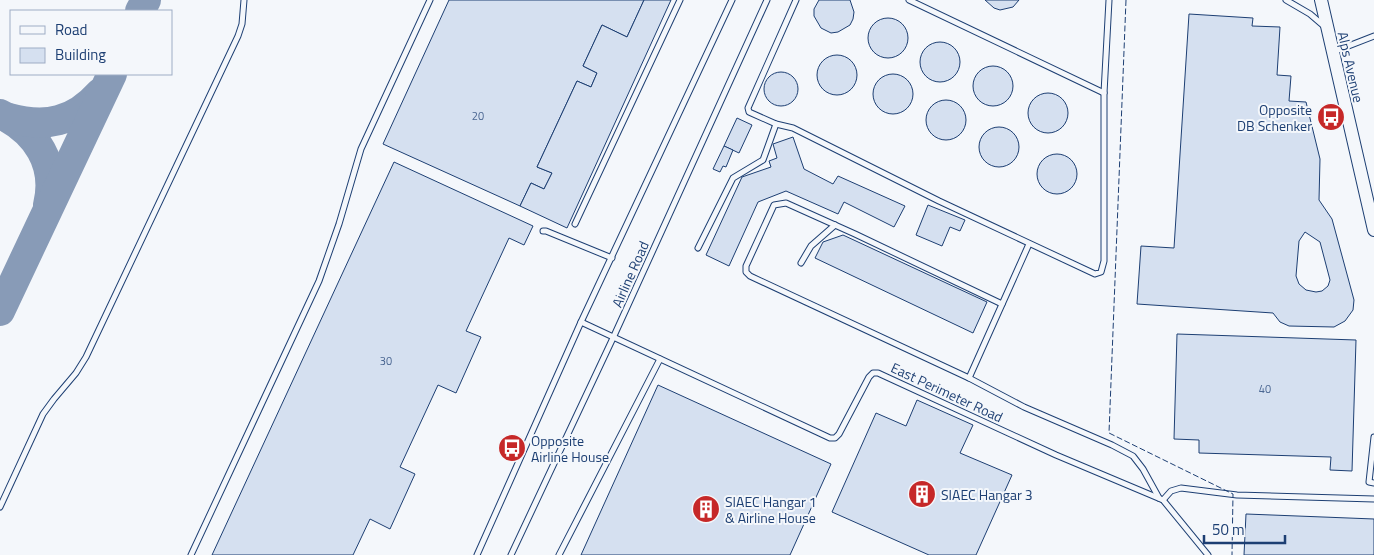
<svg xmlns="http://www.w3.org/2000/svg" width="1374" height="555" font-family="'Titillium Web',sans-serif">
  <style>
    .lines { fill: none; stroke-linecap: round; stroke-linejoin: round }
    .taxiway { stroke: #889bb7; stroke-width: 30 }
    .building { fill: #d5e0f0; stroke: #1d3f73; fill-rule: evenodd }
    .service-casing { stroke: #1d3f73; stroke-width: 7 }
    .tertiary-casing { stroke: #1d3f73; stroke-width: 14 }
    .service { stroke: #f4f7fb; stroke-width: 5 }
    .tertiary { stroke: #f4f7fb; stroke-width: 12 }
    .fence { stroke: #1d3f73; stroke-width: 1; stroke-dasharray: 6 2.5; stroke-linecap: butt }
    .labels { text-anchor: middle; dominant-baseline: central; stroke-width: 4; stroke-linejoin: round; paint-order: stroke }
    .number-label { font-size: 11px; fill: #4b6792 }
    .street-label { font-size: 14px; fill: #1d3f73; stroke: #f4f7fb }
    .poi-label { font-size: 14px; fill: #1d3f73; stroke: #f4f7fb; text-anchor: start }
  </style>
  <rect width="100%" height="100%" fill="#f4f7fb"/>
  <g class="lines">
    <g class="taxiway">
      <path d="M140,11L146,0"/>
      <path d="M0,114C36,131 58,164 48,205"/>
      <path d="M9,118C46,128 74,122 100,93"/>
      <path d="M0,311L112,74"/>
    </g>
  </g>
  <g class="building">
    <path d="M449,0H644L627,37L602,25L583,66L597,73L591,87L577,81L537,167L552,173L544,189L531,183L520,206L383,144Z"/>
    <path d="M644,0H671L567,228L520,206L531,183L544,189L552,173L537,167L577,81L591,87L597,73L583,66L602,25L627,37Z"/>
    <path d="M819,0H850L854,12L853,19L850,25L838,32L831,33L821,28L814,16V9Z"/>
    <path d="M985,0H1019L1013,7L1000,10L994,8Z"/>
    <path d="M1189,14L1253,18L1252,26L1280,27L1277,75L1291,76L1289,101L1306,102L1320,159L1319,200L1332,219L1354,300L1353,310L1345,321L1334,327L1289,326L1280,322L1273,313L1137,304L1141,246L1174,248ZM1305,232L1320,242L1330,280L1328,286L1322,291L1316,292L1306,290L1299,284L1296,276L1299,241Z"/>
    <circle cx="888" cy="38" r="20"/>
    <circle cx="940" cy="62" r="20"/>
    <circle cx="837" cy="75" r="20"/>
    <circle cx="993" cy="86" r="20"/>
    <circle cx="781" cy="89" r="17"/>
    <circle cx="893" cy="94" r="20"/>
    <circle cx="1048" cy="113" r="20"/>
    <circle cx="946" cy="120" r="20"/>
    <path d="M737,118L752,125L739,153L724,146Z"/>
    <circle cx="999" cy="147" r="20"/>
    <path d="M793,137L804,169L833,184L838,176L905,206L894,227L844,202L838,214L786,191L758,202L729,266L706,255L742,177L771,167L769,161L777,158L773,144Z"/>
    <path d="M724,146L733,150L726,167L723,166L720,172L713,169Z"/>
    <circle cx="1057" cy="174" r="20"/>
    <path d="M394,162L533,226L524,245L509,238L466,331L481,337L456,393L438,385L400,467L415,474L390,529L370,519L353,555H212Z"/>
    <path d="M928,205L965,220L960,231L950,227L942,246L916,235Z"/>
    <path d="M843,235L987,302L973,333L815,258L823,242Z"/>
    <path d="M1177,334L1356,340L1352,471L1330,470L1331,457L1199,453V440L1174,439Z"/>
    <path d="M658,385L831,464L790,555H581Z"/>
    <path d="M917,400L973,425L960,453L1012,475L976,555H929L832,512L876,413L906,426Z"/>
    <path d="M1246,514L1374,519V555H1244Z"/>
  </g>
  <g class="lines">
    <g class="service-casing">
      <g id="service">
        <path d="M796,0L748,108L749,112L776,124L793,128L939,201L1095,274L1101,272L1104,261V93L1109,0"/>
        <path d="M909,0L1104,93"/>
        <path d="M1286,0L1310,14L1324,26"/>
        <path d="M1333,52L1374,36"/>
        <path d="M575,224L680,0"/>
        <path d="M543,231H546L612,258"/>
        <path d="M698,248L733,178L763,160L776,124"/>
        <path d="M801,263L811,246L835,225"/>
        <path d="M1002,304L855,234L786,203L774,205L746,266V272L750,276L969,378L1024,407L1112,445L1133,456L1143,469L1159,498"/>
        <path d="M581,322L830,438H835L839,434L869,377L873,373H878L1056,455L1163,500L1208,555"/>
        <path d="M969,378L1029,244"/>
        <path d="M1374,437L1369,482L1374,483"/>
        <path d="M1163,500L1171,491L1181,488L1237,495L1374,499"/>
        <path d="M0,507L43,414L54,399L76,373L86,357L238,36L242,24L244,0"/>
        <path d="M191,555L319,281L339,224L361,149L430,0"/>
        <path d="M477,555L581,322L732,0"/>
        <path d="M511,555L613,338L767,0"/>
        <path d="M559,555L660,359"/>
      </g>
    </g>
    <g class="tertiary-casing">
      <path id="tertiary" d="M1321,0L1374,230"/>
    </g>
    <use href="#service" class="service"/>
    <use href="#tertiary" class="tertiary"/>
    <path class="fence" d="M1126,0L1109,433L1233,494L1232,555"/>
  </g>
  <defs>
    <g id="bus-disc" transform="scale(1.4375)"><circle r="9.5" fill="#c62828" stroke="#f4f7fb"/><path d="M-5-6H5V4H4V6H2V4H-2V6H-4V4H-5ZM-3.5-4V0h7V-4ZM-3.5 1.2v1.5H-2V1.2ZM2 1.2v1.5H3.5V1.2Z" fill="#fff"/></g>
    <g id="building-disc" transform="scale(1.4375)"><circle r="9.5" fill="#c62828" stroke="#f4f7fb"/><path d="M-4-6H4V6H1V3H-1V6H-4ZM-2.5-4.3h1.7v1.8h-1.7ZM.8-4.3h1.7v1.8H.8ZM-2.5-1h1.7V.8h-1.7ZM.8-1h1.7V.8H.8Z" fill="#fff"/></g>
  </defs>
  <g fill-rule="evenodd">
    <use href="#bus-disc" x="1331" y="117"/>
    <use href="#bus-disc" x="512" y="448"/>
    <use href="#building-disc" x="922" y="494"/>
    <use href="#building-disc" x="706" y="509"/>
  </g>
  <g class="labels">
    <g class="number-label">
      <text x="478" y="116">20</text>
      <text x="386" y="361">30</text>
      <text x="1265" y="389">40</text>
    </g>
    <g class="street-label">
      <text transform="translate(1351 67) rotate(77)">Alps Avenue</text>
      <text transform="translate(630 274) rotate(-66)">Airline Road</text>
      <text transform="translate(947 392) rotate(25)">East Perimeter Road</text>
    </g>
    <g class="poi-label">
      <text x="1312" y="109" text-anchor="end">Opposite<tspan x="1312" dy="16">DB Schenker</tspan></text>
      <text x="531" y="440">Opposite<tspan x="531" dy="16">Airline House</tspan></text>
      <text x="941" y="494">SIAEC Hangar 3</text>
      <text x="725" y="501">SIAEC Hangar 1<tspan x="725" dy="16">&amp; Airline House</tspan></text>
    </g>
  </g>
  <rect x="10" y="10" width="162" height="65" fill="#f4f7fb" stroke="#9eadc5"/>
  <rect x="20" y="26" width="25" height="8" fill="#f4f7fb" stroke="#9eadc5"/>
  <text x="55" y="35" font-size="15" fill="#1d3f73">Road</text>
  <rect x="20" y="48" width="25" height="15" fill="#d5e0f0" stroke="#9eadc5"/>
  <text x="55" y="60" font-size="15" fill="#1d3f73">Building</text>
  <path d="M1204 535v8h81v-8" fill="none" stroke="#1d3f73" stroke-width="2.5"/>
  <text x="1212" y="535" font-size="15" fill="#1d3f73" stroke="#f4f7fb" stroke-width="4" paint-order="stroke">50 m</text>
</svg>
